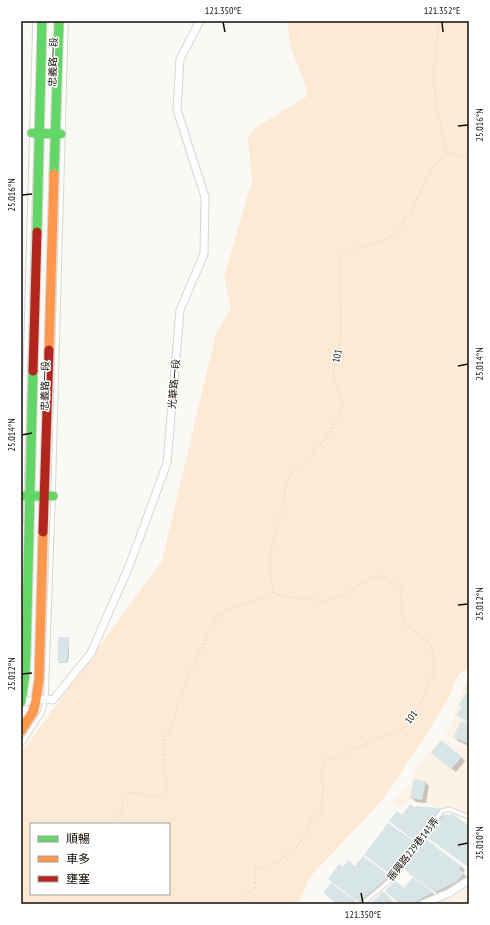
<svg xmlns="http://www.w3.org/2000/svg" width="490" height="925" font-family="'PT Sans Narrow','Noto Sans TC',sans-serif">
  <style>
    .built { fill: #fdf2e6 }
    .green { fill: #fdead4; fill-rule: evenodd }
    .shadow { fill: #0003 }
    .building { fill: #d7e5e7 }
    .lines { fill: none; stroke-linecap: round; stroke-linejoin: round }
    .lane-casing { stroke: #dad6d1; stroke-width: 5.5 }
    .street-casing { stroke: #dad6d1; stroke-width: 9 }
    .fast-casing { stroke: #dad6d1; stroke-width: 11 }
    .slow-casing { stroke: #dad6d1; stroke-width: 11 }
    .jam-casing { stroke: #dad6d1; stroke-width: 11 }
    .path { stroke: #d6d4d3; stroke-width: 1.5; stroke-dasharray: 1 3; stroke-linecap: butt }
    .lane { stroke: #fefefe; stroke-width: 3.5 }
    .street { stroke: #fefefe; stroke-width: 7 }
    .fast { stroke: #63d668; stroke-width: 9 }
    .slow { stroke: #ff974d; stroke-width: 9 }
    .jam { stroke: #b3261e; stroke-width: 9 }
    .ticks { fill: none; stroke: #140e08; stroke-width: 1.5 }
    .labels { text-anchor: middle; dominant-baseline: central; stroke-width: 3; stroke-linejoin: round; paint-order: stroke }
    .street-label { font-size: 10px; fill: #140e08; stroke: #fff }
    .neatline { fill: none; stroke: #140e08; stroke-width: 1.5 }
    .ticks-label { font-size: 10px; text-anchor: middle; fill: #140e08 }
  </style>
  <rect width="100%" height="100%" fill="#fbf9f6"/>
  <g class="built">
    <path d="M469,680V746L462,745L444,734L452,724L464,685Z"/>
    <path d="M442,737L461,748L469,750V815L448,807L444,808L418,804L409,800L400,809L392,802L409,786L414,770Z"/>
    <path d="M469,885V904H434L453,896Z"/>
  </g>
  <path class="green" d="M287,21H469V668L458,675L450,695L424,739L409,759L398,778L382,800L373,810L310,877L298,904H21V753L162,561L216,333L231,309L224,277L252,181L248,137L255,128L306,97L307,89L291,48ZM31,824H169V894H31Z"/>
  <g class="shadow">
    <path d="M68,638L69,639V657L67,663H60L59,662Z"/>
    <path d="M469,725V746L458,741L455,737Z"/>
    <path d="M436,756L461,757L465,761L456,772Z"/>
    <path d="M425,782L429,786L426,803L416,802L412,798Z"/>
    <path d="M415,809H440L444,813L441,816H453L469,827V868L441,820L440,818L420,844L394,825L402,816Z"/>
    <path d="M388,824L414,843L418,847L395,878L370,858Z"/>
    <path d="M461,866L465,870L463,873L467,877L439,895L409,873Z"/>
    <path d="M343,869L389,876L393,880L365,904H362L333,883L329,879Z"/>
    <path d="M413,879L433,893L436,897L422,904H400L404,889Z"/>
    <path d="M331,885L354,901L357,904H338L329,897L325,893Z"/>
  </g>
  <g class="building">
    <path d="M58,637H69L68,655L66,663L58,662Z"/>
    <path d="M469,683V723L456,715L462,706L459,705L468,690L465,689Z"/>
    <path d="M461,721L469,724V744L453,737Z"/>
    <path d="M441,740L462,757L451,769L431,753Z"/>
    <path d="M414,779L426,781L422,800L410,798Z"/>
    <path d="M410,804L415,807L419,806L441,808L416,841L389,821L397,811L402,815Z"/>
    <path d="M453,814L469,826V868L427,837L443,815Z"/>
    <path d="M388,823L415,842L391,875L364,855Z"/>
    <path d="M426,839L461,866L459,869L464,873L456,882L435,892L404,869Z"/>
    <path d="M363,856L390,876L359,902L328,879L339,864L343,867L348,860L355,866Z"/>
    <path d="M413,877L433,892L412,904H399L385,891L392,884L396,881L404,888Z"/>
    <path d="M331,883L355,900L353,904H339L323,893Z"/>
    <path d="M383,891L396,904H370Z"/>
  </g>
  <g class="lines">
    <g class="lane-casing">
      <g id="lane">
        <path d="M21,523L35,21"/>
        <path d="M21,745L42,713L46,699L53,496L66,21"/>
        <path d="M362,904L394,877L442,811L449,809L469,817"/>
      </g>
    </g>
    <g class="street-casing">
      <g id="street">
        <path d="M21,702L46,699L53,700L91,653L130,564L167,463L180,310L204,254L205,197L177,110L180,59L200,21"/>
        <path d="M423,904L449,893L469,880"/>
      </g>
    </g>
    <g class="fast-casing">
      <g id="fast">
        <path d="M32,133L61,134"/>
        <path d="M54,174L59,21"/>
        <path d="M37,232L42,21"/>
        <path d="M22,496H53"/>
        <path d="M21,702L25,674L26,653L33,371"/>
      </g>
    </g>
    <g class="slow-casing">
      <g id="slow">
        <path d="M49,350L54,174"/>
        <path d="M21,731L33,712L36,700L39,679L43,532"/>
      </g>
    </g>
    <g class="jam-casing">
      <g id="jam">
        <path d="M33,371L37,232"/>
        <path d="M43,532L49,350"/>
      </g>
    </g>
    <g class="path">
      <path d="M439,21L434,70L435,100L440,121L446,152"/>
      <path d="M446,152L469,159"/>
      <path d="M115,824L123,806L122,798L130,792L155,797L168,789L163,767L164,741L175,718L177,705L183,693L190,671L197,659L207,635L218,616L226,610L256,600L273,593L270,565L271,551L274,537L277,524L282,512L287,481L291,474L298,468L314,452L327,437L342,409V400L333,374L341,335V305L339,285L341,269L340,262L343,254L353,249L389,238L403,229V220L411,214L424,183L432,169L437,162L446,152"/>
      <path d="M41,904L44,894"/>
      <path d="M245,904L248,893L255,888L256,867L266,868L271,866L293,851L300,842L306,835L311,821L315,815L322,810L323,784L321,772L323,762L328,758H339L351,750L370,742L390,733L403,728L408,720L417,709L423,699L426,690L432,678L435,666L432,651L428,641L414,631L406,625L402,615L401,588L390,580L380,576L372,577L342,595L324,601L290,597L273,593"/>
    </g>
    <use href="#lane" class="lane"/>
    <use href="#street" class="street"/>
    <use href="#fast" class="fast"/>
    <use href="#slow" class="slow"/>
    <use href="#jam" class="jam"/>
  </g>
  <path class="ticks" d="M223,22L225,32M442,22L443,32M458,126L468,125M22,195L32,194M458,366L468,364M22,435L32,433M458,605L468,604M22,674L32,673M458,845L468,843M361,893L363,903"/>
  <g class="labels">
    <g class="street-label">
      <text transform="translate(53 62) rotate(-88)">忠義路一段</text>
      <text transform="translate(337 356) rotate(-78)">101</text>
      <text transform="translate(174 384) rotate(-85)">光華路一段</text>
      <text transform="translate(45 386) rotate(-89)">忠義路一段</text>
      <text transform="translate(411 717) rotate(-53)">101</text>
      <text transform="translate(413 849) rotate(-52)">振興路229巷143弄</text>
    </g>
  </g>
  <rect width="490" height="925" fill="none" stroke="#ffffff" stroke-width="44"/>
  <rect x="30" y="823" width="140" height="72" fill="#ffffff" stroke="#a19f9c"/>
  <rect x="38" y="836" width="20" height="6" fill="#63d668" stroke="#a19f9c"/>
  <text x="66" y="843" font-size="12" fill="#140e08">順暢</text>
  <rect x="38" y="856" width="20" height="6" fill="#ff974d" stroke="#a19f9c"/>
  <text x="66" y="863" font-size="12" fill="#140e08">車多</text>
  <rect x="38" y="876" width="20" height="6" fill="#b3261e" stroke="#a19f9c"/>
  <text x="66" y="883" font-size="12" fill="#140e08">壅塞</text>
  <rect x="22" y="22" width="446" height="881" class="neatline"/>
  <g class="ticks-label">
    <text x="223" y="14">121.350°E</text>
    <text x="442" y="14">121.352°E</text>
    <text transform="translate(479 125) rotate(-90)" y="4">25.016°N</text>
    <text transform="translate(11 195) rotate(-90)" y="4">25.016°N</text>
    <text transform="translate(479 364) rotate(-90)" y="4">25.014°N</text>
    <text transform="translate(11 435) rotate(-90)" y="4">25.014°N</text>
    <text transform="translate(479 604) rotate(-90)" y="4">25.012°N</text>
    <text transform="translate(11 674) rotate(-90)" y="4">25.012°N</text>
    <text transform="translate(479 843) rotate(-90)" y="4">25.010°N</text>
    <text x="363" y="918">121.350°E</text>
  </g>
</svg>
